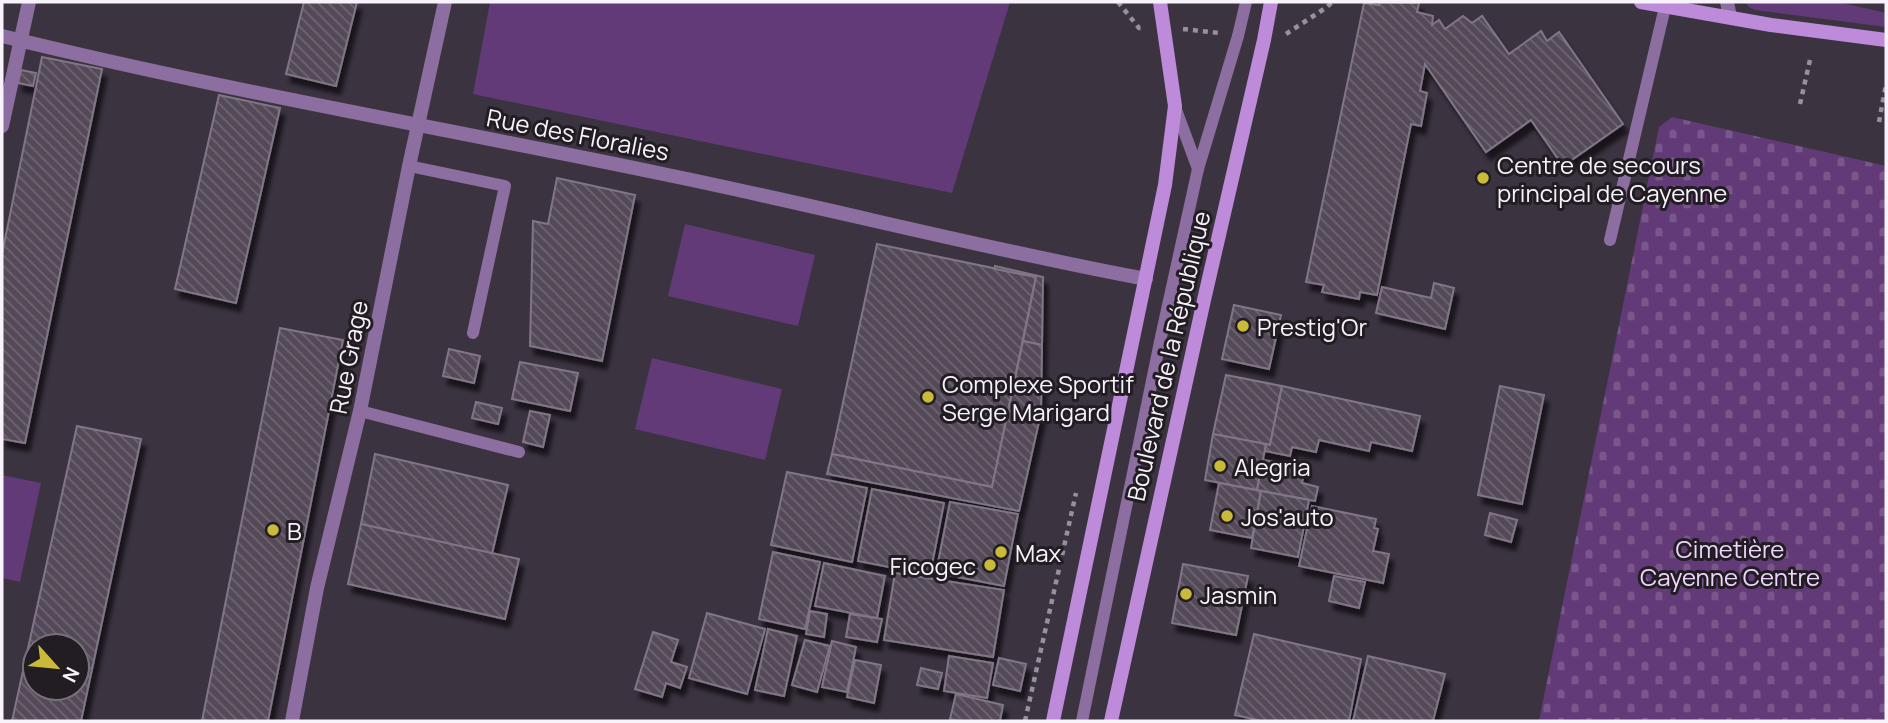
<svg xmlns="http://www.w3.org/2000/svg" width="1888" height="723" font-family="Manrope,sans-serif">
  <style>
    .green { fill: #623a77 }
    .cemetery { fill: url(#cemetery-stones) }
    .building { fill: url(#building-back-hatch); stroke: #807686; stroke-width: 2; fill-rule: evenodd; filter: url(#shadow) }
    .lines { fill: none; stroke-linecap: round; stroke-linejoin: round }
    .path { stroke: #98909c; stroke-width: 4.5; stroke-dasharray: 5 5; stroke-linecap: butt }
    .lane { stroke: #8d6ea0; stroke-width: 12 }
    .street { stroke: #8d6ea0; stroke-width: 14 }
    .secondary { stroke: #be8bdb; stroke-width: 14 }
    .poi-dot { fill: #c9ba3a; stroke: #211d23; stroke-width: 2.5 }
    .labels { text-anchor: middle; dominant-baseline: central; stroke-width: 6; stroke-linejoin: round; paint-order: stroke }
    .street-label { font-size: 24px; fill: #f8f2fb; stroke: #211d23 }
    .poi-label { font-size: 24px; fill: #f8f2fb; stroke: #211d23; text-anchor: start }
    .park-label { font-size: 24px; fill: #eed5fe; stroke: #211d23 }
  </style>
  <defs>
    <pattern id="cemetery-stones" width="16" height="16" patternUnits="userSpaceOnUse" patternTransform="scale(1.75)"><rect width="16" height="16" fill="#623a77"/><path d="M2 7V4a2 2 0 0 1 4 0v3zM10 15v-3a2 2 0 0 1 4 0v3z" fill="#79578b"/></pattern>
    <pattern id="building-back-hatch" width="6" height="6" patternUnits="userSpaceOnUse" patternTransform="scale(1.75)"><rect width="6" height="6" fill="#544a59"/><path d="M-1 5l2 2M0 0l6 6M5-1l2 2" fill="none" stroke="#6d6572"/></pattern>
    <filter id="shadow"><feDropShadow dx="4.5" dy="8" stdDeviation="2" flood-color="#0009"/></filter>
  </defs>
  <rect width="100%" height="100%" fill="#3c3341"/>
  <g class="green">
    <path d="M490,2H1010L952,193L473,94Z"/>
    <path d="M1745,2H1838L1886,13V27L1755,10L1749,7Z"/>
    <path d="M685,224L815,255L798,326L668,296Z"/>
    <path d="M652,358L782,389L765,460L635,429Z"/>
    <path d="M2,475L41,483L20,582L2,578Z"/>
  </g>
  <path class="cemetery" d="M1672,117L1886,166V721H1539L1659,127Z"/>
  <g class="building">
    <path d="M304,2H357L336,86L286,74Z"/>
    <path d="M1379,2L1419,3L1417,12L1433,16L1432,25L1439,20L1445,29L1463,16L1472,23L1482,16L1509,54L1541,31L1547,41L1559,32L1623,124L1563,166L1531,120L1486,152L1425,64L1420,91L1427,93L1421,126L1411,124L1377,295L1360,292L1359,299L1322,292L1324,285L1306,282L1364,3L1379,5Z"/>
    <path d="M42,57L102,69L25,443L2,439V254Z"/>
    <path d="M21,70L36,73L33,86L18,83Z"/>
    <path d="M219,95L280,108L236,303L175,289Z"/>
    <path d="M557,178L635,195L602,361L530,346L533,221L548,224Z"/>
    <path d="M877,244L1036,277L992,487L832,454Z"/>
    <path d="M995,266L1043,277L1042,345L1023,341L1036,277L995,269Z"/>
    <path d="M1434,283L1454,288L1445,329L1376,313L1382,287L1431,298Z"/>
    <path d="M1234,305L1281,315L1269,369L1222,359Z"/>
    <path d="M280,328L343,340L268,721H202Z"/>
    <path d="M1023,341L1042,345L1041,413L1019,511L827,474L832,454L992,487Z"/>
    <path d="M449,349L480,356L474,383L443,376Z"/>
    <path d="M520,362L578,373L570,411L512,399Z"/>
    <path d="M1226,375L1282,386L1270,445L1213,434Z"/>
    <path d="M1282,386L1420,416L1412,451L1371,442L1369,451L1319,440L1316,452L1292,447L1290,456L1265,451L1266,444L1270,445Z"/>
    <path d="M1500,386L1544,395L1522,504L1478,495Z"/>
    <path d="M476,402L502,408L498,424L472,418Z"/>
    <path d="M530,411L550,415L543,447L523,442Z"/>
    <path d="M77,426L141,439L81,721H12ZM35,646H77V688H35Z"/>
    <path d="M1213,434L1266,444L1257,490L1205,480Z"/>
    <path d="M375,454L508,485L492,554L361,524Z"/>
    <path d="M1263,460L1305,467L1302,483L1318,487L1315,501L1257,490Z"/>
    <path d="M787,472L867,488L852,562L771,545Z"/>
    <path d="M1219,483L1261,491L1252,538L1210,530Z"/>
    <path d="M872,489L944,503L930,575L858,561Z"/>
    <path d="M1261,491L1309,500L1298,557L1251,548Z"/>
    <path d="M950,502L1018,514L1004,586L936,573Z"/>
    <path d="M1312,506L1376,519L1374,528L1378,529L1373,551L1389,554L1383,583L1299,566Z"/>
    <path d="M1490,513L1517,520L1511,542L1485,535Z"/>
    <path d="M361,524L519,559L505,619L348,584Z"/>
    <path d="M773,552L820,562L805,629L759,619Z"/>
    <path d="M824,563L885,576L877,618L815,606Z"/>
    <path d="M1183,564L1248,576L1236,635L1172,623Z"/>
    <path d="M895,573L1004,590L993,657L884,640Z"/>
    <path d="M1334,576L1365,582L1359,608L1329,601Z"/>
    <path d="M810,611L827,614L824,637L806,634Z"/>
    <path d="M707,613L765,629L747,694L689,678Z"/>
    <path d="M850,614L882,619L877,642L846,637Z"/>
    <path d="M768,629L797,636L784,696L755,690Z"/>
    <path d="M653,632L678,640L671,662L687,667L680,688L666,683L662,697L635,689Z"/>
    <path d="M1254,634L1361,659L1349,721H1262L1235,715Z"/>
    <path d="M805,640L830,646L817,692L792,685Z"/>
    <path d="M832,641L856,647L847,692L822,687Z"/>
    <path d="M949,656L993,663L987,698L944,691Z"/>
    <path d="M1368,656L1445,674L1433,721H1353Z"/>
    <path d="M999,658L1026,664L1020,691L993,685Z"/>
    <path d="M855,660L881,665L874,703L847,697Z"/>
    <path d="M921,668L942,673L938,689L917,685Z"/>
    <path d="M956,694L1003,705L1000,721H960L950,719Z"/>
  </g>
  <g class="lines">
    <g class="path">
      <path d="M1118,2L1139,28H1143"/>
      <path d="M1183,29L1219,33"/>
      <path d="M1286,34L1327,7L1332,2"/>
      <path d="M1800,104L1810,60"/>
      <path d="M1879,122L1886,84"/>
      <path d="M1025,721L1076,493"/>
    </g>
    <g class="lane">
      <path d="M1175,107L1198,169"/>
      <path d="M409,166L505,186L473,333"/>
      <path d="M1610,240L1665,7"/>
      <path d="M360,411L519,452"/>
      <path d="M1082,721L1161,337L1198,169L1238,36L1246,2"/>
    </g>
    <g class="street">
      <path d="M1727,2L1730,17"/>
      <path d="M2,36C221,90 443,128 663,174C825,207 984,249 1146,279"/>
      <path d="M2,126L29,2"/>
      <path d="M292,721L317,588L360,411L409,166L445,2"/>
    </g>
    <g class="secondary">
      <path d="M1641,2L1771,25L1886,40"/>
      <path d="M1053,721L1165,185L1175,106L1160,2"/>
      <path d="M1111,721L1204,300L1264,40L1271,2"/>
    </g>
  </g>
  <g class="poi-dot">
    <circle cx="1483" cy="178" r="7"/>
    <circle cx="1243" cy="326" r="7"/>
    <circle cx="928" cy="397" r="7"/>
    <circle cx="1220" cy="466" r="7"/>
    <circle cx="1227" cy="516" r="7"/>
    <circle cx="273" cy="530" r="7"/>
    <circle cx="1001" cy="552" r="7"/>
    <circle cx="990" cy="565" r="7"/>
    <circle cx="1186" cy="594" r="7"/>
  </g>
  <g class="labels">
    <g class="street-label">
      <text transform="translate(578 134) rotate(11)">Rue des Floralies</text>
      <text transform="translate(1168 356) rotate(-77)">Boulevard de la République</text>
      <text transform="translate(348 357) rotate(-79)">Rue Grage</text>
    </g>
    <g class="poi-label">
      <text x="1497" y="164">Centre de secours<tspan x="1497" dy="28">principal de Cayenne</tspan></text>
      <text x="1257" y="326">Prestig'Or</text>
      <text x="942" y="383">Complexe Sportif<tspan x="942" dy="28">Serge Marigard</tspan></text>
      <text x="1234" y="466">Alegria</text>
      <text x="1241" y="516">Jos'auto</text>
      <text x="287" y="530">B</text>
      <text x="1015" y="552">Max</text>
      <text x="976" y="565" text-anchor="end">Ficogec</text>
      <text x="1200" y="594">Jasmin</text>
    </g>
    <g class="park-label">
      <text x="1730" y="548">Cimetière<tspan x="1730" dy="28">Cayenne Centre</tspan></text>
    </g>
  </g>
  <rect width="1888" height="723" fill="none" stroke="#f8f2fb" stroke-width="7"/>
  <g transform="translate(56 667) rotate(117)"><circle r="33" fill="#211d23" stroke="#777279" stroke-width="2"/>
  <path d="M0-5L12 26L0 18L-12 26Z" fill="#c9ba3a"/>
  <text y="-10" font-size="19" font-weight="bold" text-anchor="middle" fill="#f8f2fb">N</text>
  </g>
</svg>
